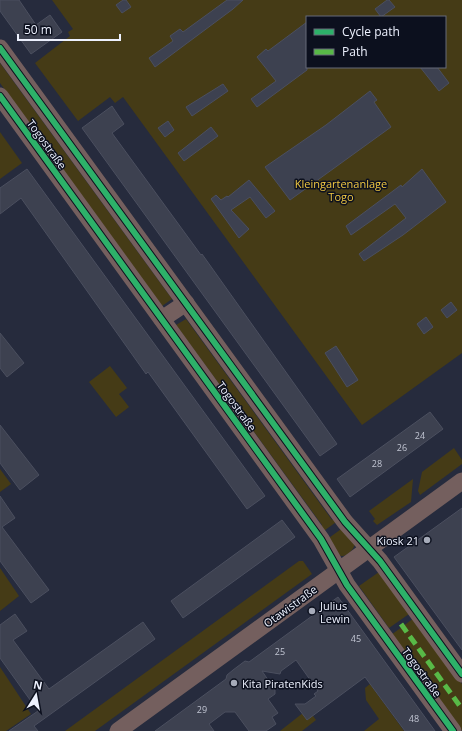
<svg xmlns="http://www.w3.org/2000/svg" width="462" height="731" font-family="'Open Sans',sans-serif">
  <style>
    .green { fill: #453b16; fill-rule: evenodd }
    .building { fill: #3d4150; stroke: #4b4f5f }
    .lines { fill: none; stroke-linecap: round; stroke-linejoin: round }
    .minor { stroke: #745f5e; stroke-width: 17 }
    .quiet { stroke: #58b947; stroke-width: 5; stroke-dasharray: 10 5; stroke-linecap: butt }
    .cycleway-casing { stroke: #0c101e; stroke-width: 8 }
    .cycleway { stroke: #2db169; stroke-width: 6 }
    .poi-dot { fill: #a7acba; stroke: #0c101e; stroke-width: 1.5 }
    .labels { text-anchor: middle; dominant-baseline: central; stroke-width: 3; stroke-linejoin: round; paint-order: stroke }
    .number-label { font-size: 9px; fill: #c1c5d2 }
    .street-label { font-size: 11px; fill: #edf1fe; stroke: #0c101e }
    .park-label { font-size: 11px; fill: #f1c842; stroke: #0c101e }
    .poi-label { font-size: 11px; fill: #edf1fe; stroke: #0c101e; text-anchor: start }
  </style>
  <rect width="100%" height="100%" fill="#262b3d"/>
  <g class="green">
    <path d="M52,0H462V353L362,425L123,97L115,103L110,97L78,121L35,63L70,36L68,32L73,29ZM307,17H445V67H307Z"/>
    <path d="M0,63L172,299L162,306L0,83Z"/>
    <path d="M0,132L22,163L0,179Z"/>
    <path d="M186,319L332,520L337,518L339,520L321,533L319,530L322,525L176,325Z"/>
    <path d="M110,366L127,388L119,394L129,407L116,417L89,382Z"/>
    <path d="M454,448L462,460V464L420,495L418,491L422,472Z"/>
    <path d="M0,469L11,484L0,492Z"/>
    <path d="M413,479L411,502L377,525L373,521L375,519L369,511Z"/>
    <path d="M344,527L355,544C353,551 344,560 337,554C333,551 329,544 326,540Z"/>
    <path d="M299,561H303L312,574L95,731H65Z"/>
    <path d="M0,568L19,596L0,611Z"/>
    <path d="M379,572L409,614L389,628L359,586Z"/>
    <path d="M414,618L462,684V731L391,635Z"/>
    <path d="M0,667L31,714L6,731H0Z"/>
    <path d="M370,684L404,731H364L379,719L366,700L365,688Z"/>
    <path d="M308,709L316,720L302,731H280Z"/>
  </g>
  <g class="building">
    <path d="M0,0H19L36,25L50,15L62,32L31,54L0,11Z"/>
    <path d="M123,0H126L131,7L122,13L116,5Z"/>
    <path d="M227,0H243L233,9L155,67L149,58L173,41L170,36L180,29L183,32Z"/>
    <path d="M387,0H389L395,7L381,17L375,9Z"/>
    <path d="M307,22V70L257,107L251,99L276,81L257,57L266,49L268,51Z"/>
    <path d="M420,67H437L449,83L439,91Z"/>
    <path d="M223,84L228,91L192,116L186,107Z"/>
    <path d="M370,91L377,100L374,102L391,127L290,200L265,167L326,125Z"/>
    <path d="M112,106L124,124L112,133L201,255L202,254L337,444L320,456L82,128Z"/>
    <path d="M168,121L174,130L165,137L158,128Z"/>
    <path d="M211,127L218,136L184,161L178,153Z"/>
    <path d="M27,169L265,496L247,509L148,372L146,374L21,198L0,214V188Z"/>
    <path d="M422,169L446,202L403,235L364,261L359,254L406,218L395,204L351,235L346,226L401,185L402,187Z"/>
    <path d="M249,180L275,211L266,218L250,197L231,210L249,229L239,238L211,199L216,195L221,200L227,196L228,197Z"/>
    <path d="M451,302L457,310L447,318L441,310Z"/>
    <path d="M426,317L433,327L424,334L417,324Z"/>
    <path d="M0,333L24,363L7,377L0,368Z"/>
    <path d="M336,346L358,380L347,387L325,353Z"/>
    <path d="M430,412L443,429L350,497L337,479Z"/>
    <path d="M0,425L39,475L20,490L0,463Z"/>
    <path d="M0,496L15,518L2,527L49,590L31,603L0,561Z"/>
    <path d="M462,508V650L394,557Z"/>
    <path d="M282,520L295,537L183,618L171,601Z"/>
    <path d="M338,597L435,731H405L365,677L307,720L295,704H305L316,696L314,694L318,691L296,660L281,671L280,674L262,671L275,690V694L268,699L278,713L272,717L276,724L266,731H249L235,712H225L209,724L214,731H155L226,679L227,675L233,670L245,661L249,662Z"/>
    <path d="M15,614L27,631L13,640L49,689L143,622L155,639L34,726L38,731H9L38,711L0,658V625Z"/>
  </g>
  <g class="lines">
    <g class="minor">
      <path d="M0,48L345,522L380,561L462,674"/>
      <path d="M0,96L321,539L347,585L453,731"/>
      <path d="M162,319L186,303"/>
      <path d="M118,731L462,481"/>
    </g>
    <path class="quiet" d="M401,624L462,709"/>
    <g class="cycleway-casing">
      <g id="cycleway">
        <path d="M0,48L345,522L380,561L462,674"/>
        <path d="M0,96L321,539L347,585L453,731"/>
      </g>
    </g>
    <use href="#cycleway" class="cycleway"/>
  </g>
  <g class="poi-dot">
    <circle cx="427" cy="540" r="4"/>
    <circle cx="312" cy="611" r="4"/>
    <circle cx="234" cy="683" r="4"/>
  </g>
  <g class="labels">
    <g class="number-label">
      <text x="420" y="435">24</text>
      <text x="402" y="447">26</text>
      <text x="377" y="463">28</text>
      <text x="356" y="638">45</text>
      <text x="280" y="651">25</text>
      <text x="202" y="709">29</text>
      <text x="414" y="718">48</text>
    </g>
    <g class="street-label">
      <text transform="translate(47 144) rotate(54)">Togostraße</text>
      <text transform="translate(237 406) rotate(54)">Togostraße</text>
      <text transform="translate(290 606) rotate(-36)">Otawistraße</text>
      <text transform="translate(422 672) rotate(54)">Togostraße</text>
    </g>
    <g class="park-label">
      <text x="341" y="183">Kleingartenanlage<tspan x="341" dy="13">Togo</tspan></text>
    </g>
    <g class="poi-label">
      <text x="419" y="540" text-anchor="end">Kiosk 21</text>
      <text x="320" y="605">Julius<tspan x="320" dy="13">Lewin</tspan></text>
      <text x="242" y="683">Kita PiratenKids</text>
    </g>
  </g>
  <rect x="306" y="16" width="140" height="52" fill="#0c101e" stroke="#666a78"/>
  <rect x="314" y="29" width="20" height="6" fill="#2db169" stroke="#666a78"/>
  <text x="342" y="36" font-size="12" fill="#edf1fe">Cycle path</text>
  <rect x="314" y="49" width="20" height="6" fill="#58b947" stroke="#666a78"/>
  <text x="342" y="56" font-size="12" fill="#edf1fe">Path</text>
  <g transform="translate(36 695) rotate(11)" stroke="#0c101e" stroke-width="3" paint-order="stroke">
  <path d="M0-3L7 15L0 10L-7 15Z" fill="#edf1fe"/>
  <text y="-6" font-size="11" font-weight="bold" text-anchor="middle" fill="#edf1fe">N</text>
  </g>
  <path d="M18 34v6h102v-6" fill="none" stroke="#edf1fe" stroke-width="2"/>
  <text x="24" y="34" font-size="12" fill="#edf1fe" stroke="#0c101e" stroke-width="3" paint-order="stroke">50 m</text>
</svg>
